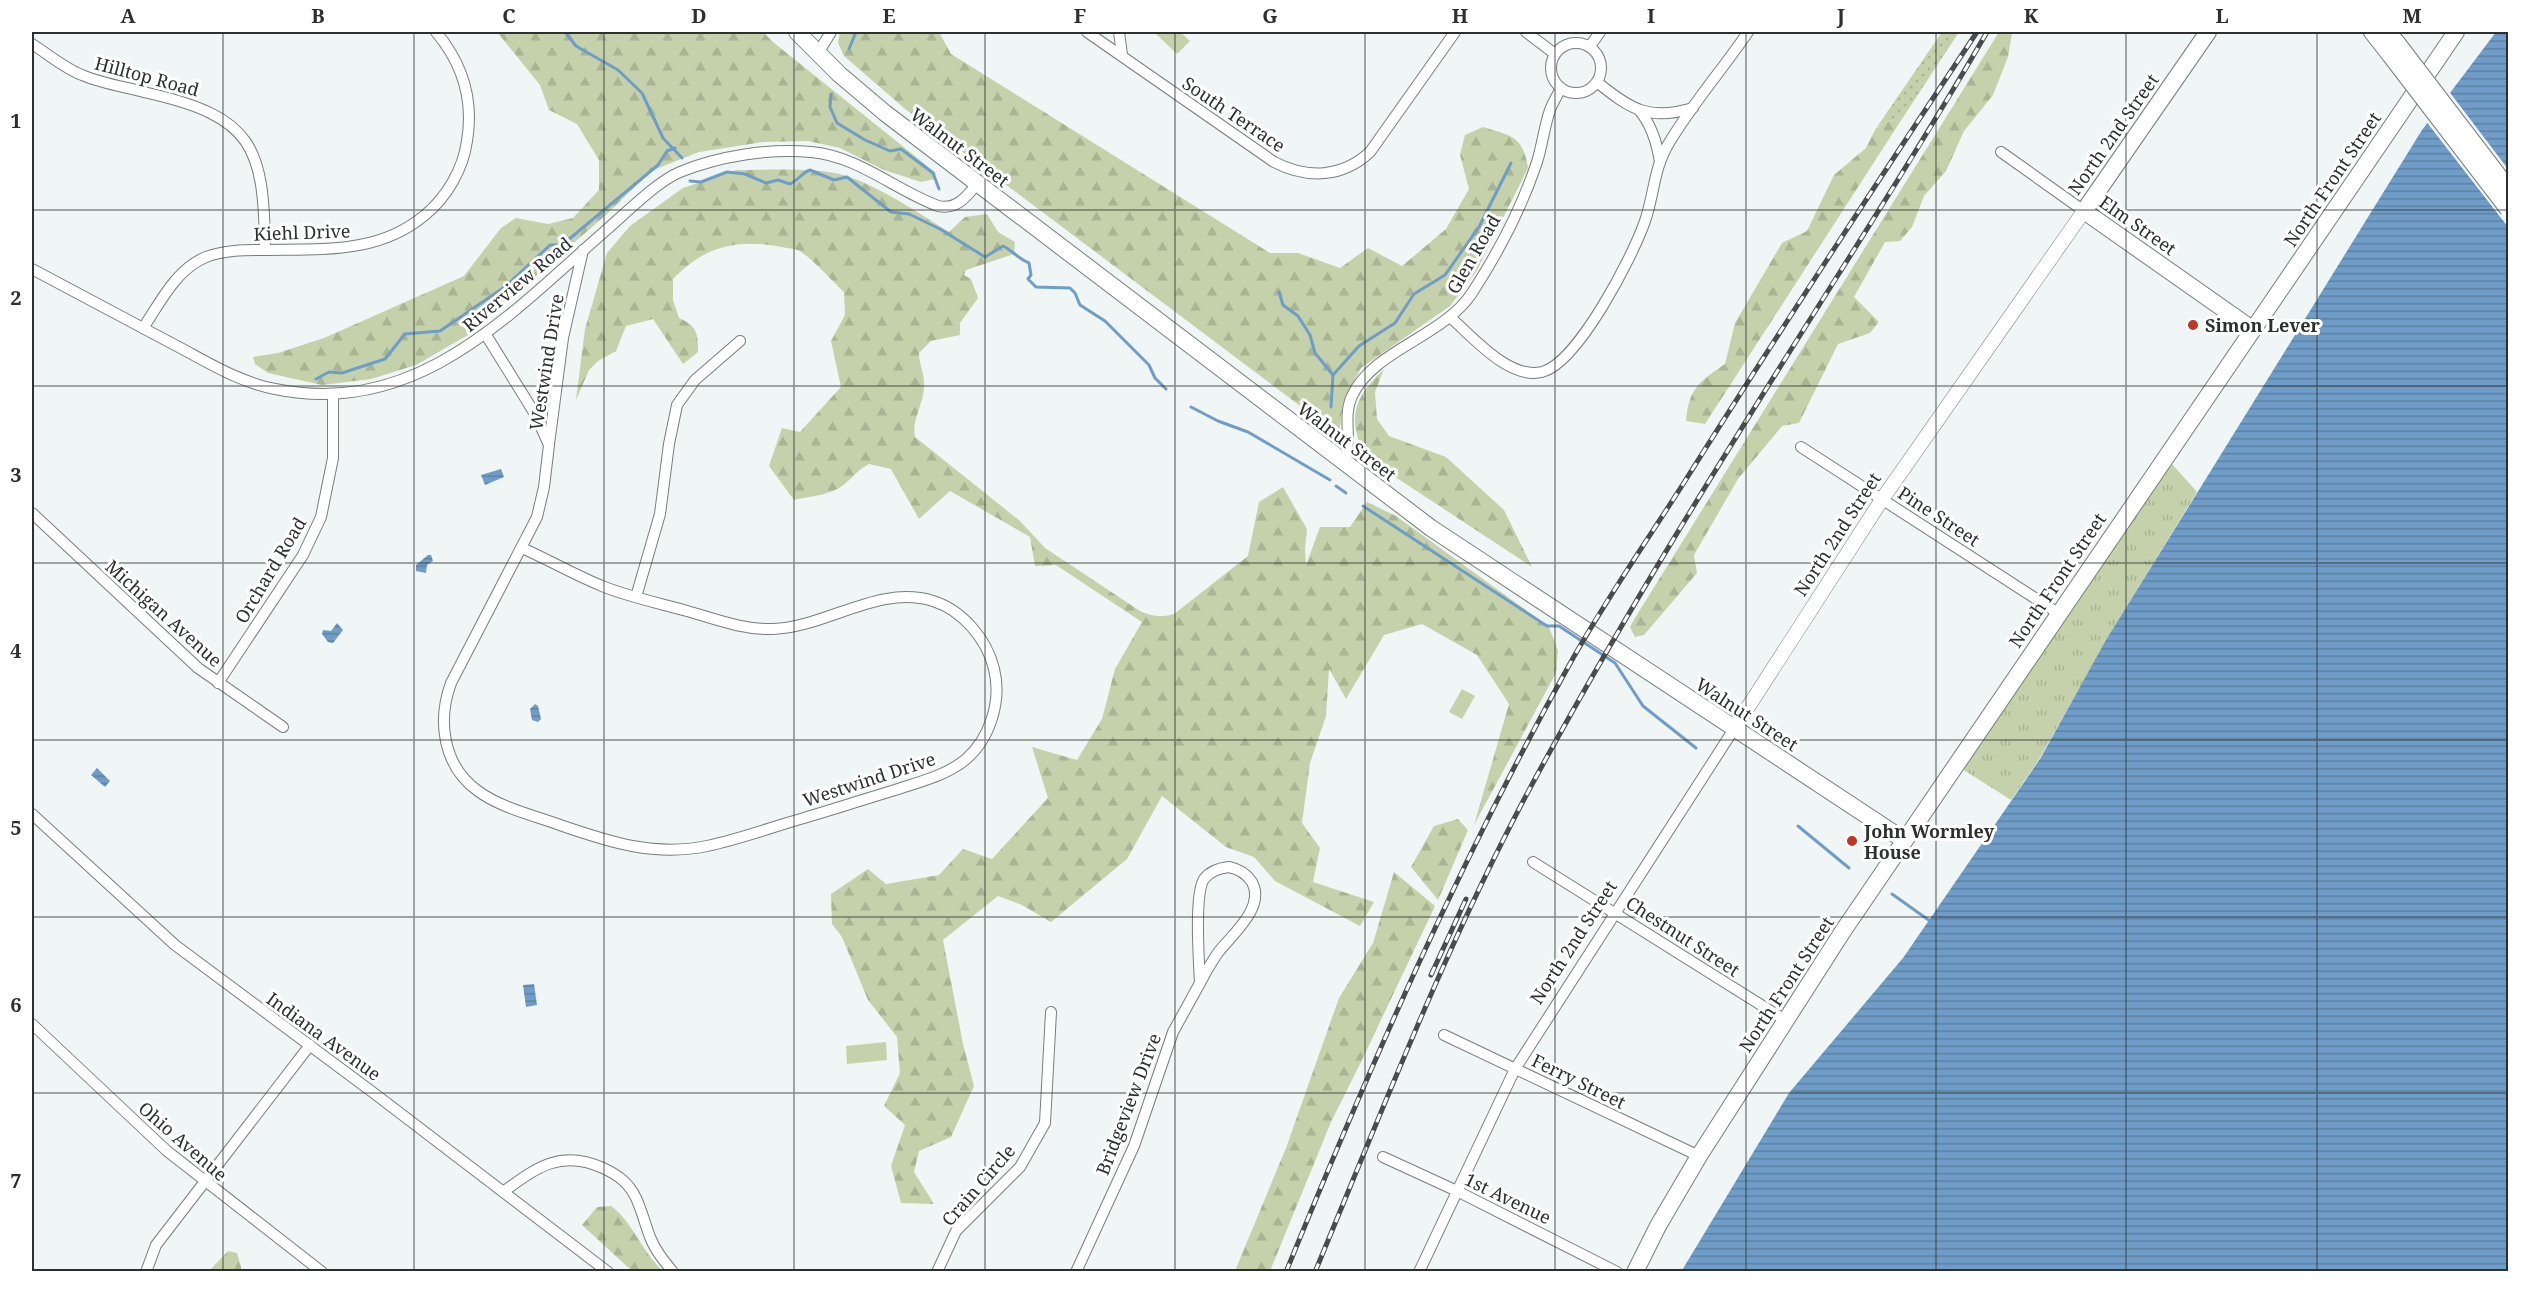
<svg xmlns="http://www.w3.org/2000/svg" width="2540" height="1303" font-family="'Noto Serif',serif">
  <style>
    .grass { fill: url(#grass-dots) }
    .forest { fill: url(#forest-firs) }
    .park { fill: url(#park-tufts) }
    .pitch { fill: #c4d1ab }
    .water { fill: url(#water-rules) }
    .pier { fill: #eff6f5 }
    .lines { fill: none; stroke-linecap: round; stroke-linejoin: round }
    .stream { stroke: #6f9dc8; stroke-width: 3 }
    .minor-casing { stroke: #797e7d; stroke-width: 12 }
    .tertiary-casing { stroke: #797e7d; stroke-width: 15 }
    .primary-casing { stroke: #797e7d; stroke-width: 18 }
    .minor { stroke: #fff; stroke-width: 10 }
    .tertiary { stroke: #fff; stroke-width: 14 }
    .primary { stroke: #fff; stroke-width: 16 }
    .rail-casing { stroke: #484c4b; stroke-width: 5 }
    .rail { stroke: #fff; stroke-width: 3; stroke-dasharray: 9; stroke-linecap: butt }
    .primary-bridge-casing { stroke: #797e7d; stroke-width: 18; stroke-linecap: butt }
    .primary-bridge { stroke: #fff; stroke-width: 16 }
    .grid { fill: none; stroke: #2d302f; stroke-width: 1.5; stroke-opacity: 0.55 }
    .poi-dot { fill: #c23524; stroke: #fff; stroke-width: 2 }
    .labels { text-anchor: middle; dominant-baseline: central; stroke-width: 6; stroke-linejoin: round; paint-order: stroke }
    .street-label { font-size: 18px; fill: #2d302f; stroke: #fff }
    .poi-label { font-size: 18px; font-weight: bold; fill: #2d302f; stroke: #fff; text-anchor: start }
    .neatline { fill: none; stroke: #2d302f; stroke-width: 2 }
    .grid-label { font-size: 20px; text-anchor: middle; font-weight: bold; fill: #2d302f }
  </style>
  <defs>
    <pattern id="grass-dots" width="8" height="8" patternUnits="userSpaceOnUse" patternTransform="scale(1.5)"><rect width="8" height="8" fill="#c4d1ab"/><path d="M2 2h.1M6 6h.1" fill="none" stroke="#a9b493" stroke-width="1.8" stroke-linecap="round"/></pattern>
    <pattern id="forest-firs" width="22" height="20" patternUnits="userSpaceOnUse" patternTransform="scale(1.5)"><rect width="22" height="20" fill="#c4d1ab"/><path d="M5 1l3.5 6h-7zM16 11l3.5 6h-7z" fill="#a9b493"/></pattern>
    <pattern id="park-tufts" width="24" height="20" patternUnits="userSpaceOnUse" patternTransform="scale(1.5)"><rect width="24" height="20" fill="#c4d1ab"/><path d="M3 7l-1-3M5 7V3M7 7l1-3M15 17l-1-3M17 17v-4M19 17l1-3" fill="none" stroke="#a9b493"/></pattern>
    <pattern id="water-rules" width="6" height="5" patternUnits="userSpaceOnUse" patternTransform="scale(1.5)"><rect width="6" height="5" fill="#6f9dc8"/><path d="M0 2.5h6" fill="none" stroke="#5c80a3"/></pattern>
  </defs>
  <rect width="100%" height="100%" fill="#eff6f5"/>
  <path class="grass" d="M1942,32H1959L1900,122L1890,120L1877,127Z"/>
  <g class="forest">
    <path d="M497,32H763L773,42L936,173L934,179L921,182L884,170L840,148L808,141L763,142L699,152L651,171L607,214L468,335L416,365L371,379L322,385L268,373L255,364L253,357L278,353L324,338L464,276L501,228L516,218L548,224L573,218L599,190V160L577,124L549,110L540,85Z"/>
    <path d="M840,32H939L951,54L1270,253H1298L1340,268L1368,248L1402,266L1446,229L1469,189L1460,155L1465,135L1483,127C1512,136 1523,136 1528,168L1476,272L1450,306L1361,368L1343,403L1339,435L904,108L844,56L838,43Z"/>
    <path d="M1999,32H2015L2012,33L2008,57L1993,95L1964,131L1946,171L1924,196L1912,227L1900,241L1885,242L1854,297L1879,322L1870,333L1838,344L1799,423L1782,426L1738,479L1694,555L1697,573L1644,635L1635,637L1630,627L1635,618Z"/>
    <path d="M1890,120L1900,122L1705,424L1686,421C1689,388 1699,382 1725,364L1735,323L1782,243L1807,231L1834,175L1866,148L1876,128Z"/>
    <path d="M736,170C766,170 821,167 847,176C884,189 917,212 949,232L965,217L987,214L998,232L1015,242L1014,254L966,270L964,275L971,279L978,298L960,323V335L931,341L919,353C919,364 925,376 924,386C924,404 911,420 915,437L1020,521L1045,548L1140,611C1152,616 1160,618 1174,614L1248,556L1259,502L1283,487L1307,529L1305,549L1306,565L1320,527H1350L1367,502L1396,516L1549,627L1558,651L1556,673L1474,825L1509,704L1477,655L1422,624L1384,635L1346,699L1329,669L1326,716L1310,763L1302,823L1320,848L1313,882L1374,902L1360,926L1275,881L1254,857L1226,847L1162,796L1127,859L1051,922L1022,905L998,896L943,940L963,1044L974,1086L951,1137L919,1151L914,1172L934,1204L901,1203L891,1166L905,1125L884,1106L900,1073L897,1037L868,1000L842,937L832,924L831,894L868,869L886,884L939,875L963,849L992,859L1048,798L1032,747L1077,760L1102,719L1115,669L1142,622L1056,565L1035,566L1030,537L950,491L919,519L891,469L869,464C859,469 855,475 847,482C834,495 811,496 794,500L769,466L782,428L800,432L841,387L831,341L845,315L844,292C830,279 816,262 800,251C794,248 784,248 777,246C734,239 704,247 673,279V300L679,318C697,326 698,333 698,352L683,364L653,319L626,326L616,351L598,361L589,370L576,400L585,329L607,253L630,226L683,188Z"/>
    <path d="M1384,369L1375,392L1377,419L1389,436L1446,457L1504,510L1532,567L1365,457C1347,417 1353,399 1384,369Z"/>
    <path d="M1458,819L1468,830L1438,900L1411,867L1434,826Z"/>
    <path d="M1394,872L1435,906L1362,1060L1331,1122L1270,1271H1235L1286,1148L1339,998L1373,943Z"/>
    <path d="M611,1206C632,1221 642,1252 663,1271H632L582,1225L597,1207Z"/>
    <path d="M228,1251L237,1253L242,1271H209Z"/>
  </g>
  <path class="park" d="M2172,464L2197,492L2110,634L2038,761L2011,800L1962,769Z"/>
  <g class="pitch">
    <path d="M1154,32H1180L1190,41L1177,54Z"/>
    <path d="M1462,689L1475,696L1462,719L1449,712Z"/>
    <path d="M886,1042L887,1060L847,1064L846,1046Z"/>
  </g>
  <g class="water">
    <path d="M2496,32H2508V1271L1681,1272L1789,1093L1903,958L2040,759L2106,640L2422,130Z"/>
    <path d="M501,469L504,477L485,485L481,475Z"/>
    <path d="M428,555H431L433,561L427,565L426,573L416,571V565Z"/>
    <path d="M337,623L343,630L333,643L328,642L322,634L323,630L331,631Z"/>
    <path d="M535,704L538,706L541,719L538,722L532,720L530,709Z"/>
    <path d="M97,768L110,781L105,787L91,775Z"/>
    <path d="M534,984L537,1005L526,1007L523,985Z"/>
  </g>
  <path class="pier" d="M2448,90L2508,169V227L2425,120Z"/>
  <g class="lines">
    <g class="stream">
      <path d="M565,32L576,46L618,70L642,93L663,138L682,158"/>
      <path d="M849,49L856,32"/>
      <path d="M831,94L830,107L837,123L865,140L890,151L901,149L933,173L939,189"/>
      <path d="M690,181L701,182L727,172L745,174L766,183L778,180L790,184C799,180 801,173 810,170L834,180L847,177L891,212L909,214L940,229L985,257L1003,246C1012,250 1017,258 1029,263L1031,275L1028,279L1036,287L1070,288L1075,293L1080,305L1105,321L1149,365L1155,378L1166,389"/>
      <path d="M1279,292L1283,305L1298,316L1310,335L1315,353L1333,375"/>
      <path d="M316,379L329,372L342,373L385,359L405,334L440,331L506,286L550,245H562L658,165L667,151L675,148"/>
      <path d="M1191,407L1218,421L1248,432L1330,480"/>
      <path d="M1331,407L1333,375L1359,346L1395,323L1414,294L1445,275L1479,227L1511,163"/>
      <path d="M1336,486L1346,493"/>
      <path d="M1363,506L1547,626H1559L1615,663L1643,706L1696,748"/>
      <path d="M1798,826L1849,868"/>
      <path d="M1892,894L1930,921"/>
    </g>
    <g class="minor-casing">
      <g id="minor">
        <path d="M1087,32L1274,162C1307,179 1342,178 1370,152L1455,32"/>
        <path d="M1119,32L1122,55"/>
        <path d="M1526,32L1555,54"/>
        <circle cx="1576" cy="68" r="25"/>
        <path d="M32,44C48,54 64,68 82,75C103,84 126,87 148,93C253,117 264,146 265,250"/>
        <path d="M1590,46L1600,32"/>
        <path d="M818,53L831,32"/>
        <path d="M1597,82C1631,110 1650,121 1693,108"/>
        <path d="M1639,110C1652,125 1657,143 1660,162"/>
        <path d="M2001,152L2084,211"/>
        <path d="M32,269C79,294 126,319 173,344C206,361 238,382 275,389C416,418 508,316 604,232C624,215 656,182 680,172C719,156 770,148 811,152C858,156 895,190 938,206C957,210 966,197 977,184"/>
        <path d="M1451,318C1473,337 1509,380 1542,372C1578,363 1633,256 1645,221C1654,195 1654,167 1669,143C1692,104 1723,69 1748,32"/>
        <path d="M143,328C160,303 176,269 206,257C224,250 245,250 264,250C322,249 379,254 425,215C447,197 463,169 467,141C474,99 463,64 436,32"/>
        <path d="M486,335L535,414L549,445L544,487L537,517L451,683C437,721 443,766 478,791C501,808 533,815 560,825C609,842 655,857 707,846C740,839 772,827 804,818C835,809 865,799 895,790C919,782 945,776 965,760C990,739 1002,701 994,669C987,639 962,610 933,601C879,584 827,627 773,629C743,630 715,619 687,611C659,603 629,597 602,586C575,575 549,560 522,548"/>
        <path d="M549,444L563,338L583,250"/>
        <path d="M1801,447L2058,613"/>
        <path d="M1344,463C1353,439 1342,417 1352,396C1373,350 1443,337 1472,293C1498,253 1522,207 1537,162C1542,146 1544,129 1549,113C1551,105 1557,96 1561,88"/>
        <path d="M32,513L198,668L283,727"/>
        <path d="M636,597L660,514L669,444L677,405L695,380L740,341"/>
        <path d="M218,683L303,555L321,517L333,458V394"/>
        <path d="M32,814L175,945L375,1094L608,1272"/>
        <path d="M1533,862L1785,1020"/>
        <path d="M1229,867C1239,869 1246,873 1252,882C1266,908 1231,935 1217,954C1211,963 1205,973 1200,983C1199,962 1194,894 1204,879C1210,871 1219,868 1229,867Z"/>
        <path d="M32,1024L167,1151L322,1272"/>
        <path d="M1444,1035L1699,1156"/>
        <path d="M1383,1157L1457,1191L1617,1272"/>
        <path d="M503,1192C537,1167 561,1149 603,1168C618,1175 629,1183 636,1198C642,1211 645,1224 650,1237C655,1250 664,1261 673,1272"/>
        <path d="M146,1272L156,1245L310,1045"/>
        <path d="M937,1272L956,1231L1020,1167L1045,1123L1051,1012"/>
        <path d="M1076,1272L1134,1146L1173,1032L1200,983"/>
        <path d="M1419,1272L1515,1069L1734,729"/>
      </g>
    </g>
    <g class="tertiary-casing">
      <path id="tertiary" d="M1734,729L1883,498L2084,211"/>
    </g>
    <g class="primary-casing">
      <g id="primary">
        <path d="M797,32L839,74L885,113L1431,528L1904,840"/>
        <path d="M2208,32L2084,211L2252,329"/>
        <path d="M2372,32L2390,55"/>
        <path d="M2388,32L2398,44"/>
        <path d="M1635,1272L1658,1226L1699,1156L1843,931L2456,32"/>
      </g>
    </g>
    <use href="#minor" class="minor"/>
    <use href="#tertiary" class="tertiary"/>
    <use href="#primary" class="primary"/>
    <g class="rail-casing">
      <g id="rail">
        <path d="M1431,975L1466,899"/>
        <path d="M1286,1272C1370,1066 1459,863 1567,669C1602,605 1645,544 1685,481C1780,330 1878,181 1977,32"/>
        <path d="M1315,1272C1386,1101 1453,928 1542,766C1627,611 1721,460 1816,310C1874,218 1933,126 1987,32"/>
      </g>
    </g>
    <use href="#rail" class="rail"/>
    <g class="primary-bridge-casing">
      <g id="primary-bridge">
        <path d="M2398,44L2508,188"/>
        <path d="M2390,55L2508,209"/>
      </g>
    </g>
    <use href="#primary-bridge" class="primary-bridge"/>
  </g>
  <path class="grid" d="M223,32V1272M414,32V1272M604,32V1272M794,32V1272M985,32V1272M1175,32V1272M1365,32V1272M1555,32V1272M1746,32V1272M1936,32V1272M2126,32V1272M2317,32V1272M32,210H2508M32,386H2508M32,563H2508M32,740H2508M32,917H2508M32,1093H2508"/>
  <g class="poi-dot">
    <circle cx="2193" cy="325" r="6"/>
    <circle cx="1852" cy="841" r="6"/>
  </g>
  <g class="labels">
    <g class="street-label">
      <text transform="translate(147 76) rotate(15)">Hilltop Road</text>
      <text transform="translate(1234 114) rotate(34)">South Terrace</text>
      <text transform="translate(2113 134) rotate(-55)">North 2nd Street</text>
      <text transform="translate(960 147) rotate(37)">Walnut Street</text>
      <text transform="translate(2332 179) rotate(-56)">North Front Street</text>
      <text transform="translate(2138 225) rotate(35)">Elm Street</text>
      <text transform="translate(302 232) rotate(-2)">Kiehl Drive</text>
      <text transform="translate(1473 254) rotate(-60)">Glen Road</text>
      <text transform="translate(517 284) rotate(-40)">Riverview Road</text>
      <text transform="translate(546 362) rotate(-81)">Westwind Drive</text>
      <text transform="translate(1347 441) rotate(37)">Walnut Street</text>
      <text transform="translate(1939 516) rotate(33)">Pine Street</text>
      <text transform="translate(1837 534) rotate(-57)">North 2nd Street</text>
      <text transform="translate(270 570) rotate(-59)">Orchard Road</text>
      <text transform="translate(2057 580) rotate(-56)">North Front Street</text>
      <text transform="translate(164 613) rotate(42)">Michigan Avenue</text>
      <text transform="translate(1747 714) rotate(33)">Walnut Street</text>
      <text transform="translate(869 779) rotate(-18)">Westwind Drive</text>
      <text transform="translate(1683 936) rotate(33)">Chestnut Street</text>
      <text transform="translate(1573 942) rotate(-57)">North 2nd Street</text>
      <text transform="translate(1786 984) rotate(-57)">North Front Street</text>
      <text transform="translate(324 1036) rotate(36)">Indiana Avenue</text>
      <text transform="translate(1579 1081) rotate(26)">Ferry Street</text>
      <text transform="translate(1128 1104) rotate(-69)">Bridgeview Drive</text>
      <text transform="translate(183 1141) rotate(41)">Ohio Avenue</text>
      <text transform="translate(978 1185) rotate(-49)">Crain Circle</text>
      <text transform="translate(1508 1198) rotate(26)">1st Avenue</text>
    </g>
    <g class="poi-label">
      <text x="2205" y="325">Simon Lever</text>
      <text x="1864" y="831">John Wormley<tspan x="1864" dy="21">House</tspan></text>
    </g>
  </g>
  <rect width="2540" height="1303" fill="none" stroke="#ffffff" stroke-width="66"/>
  <rect x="33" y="33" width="2474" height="1237" class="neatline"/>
  <g class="grid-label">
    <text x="128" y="23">A</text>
    <text x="318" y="23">B</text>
    <text x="509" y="23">C</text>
    <text x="699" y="23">D</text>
    <text x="889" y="23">E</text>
    <text x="1080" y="23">F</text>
    <text x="1270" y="23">G</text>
    <text x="1460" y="23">H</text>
    <text x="1651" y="23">I</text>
    <text x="1841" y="23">J</text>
    <text x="2031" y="23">K</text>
    <text x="2222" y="23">L</text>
    <text x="2412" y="23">M</text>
    <text x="16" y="128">1</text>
    <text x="16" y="305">2</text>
    <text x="16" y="482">3</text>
    <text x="16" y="658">4</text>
    <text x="16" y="835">5</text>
    <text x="16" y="1012">6</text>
    <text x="16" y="1188">7</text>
  </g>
</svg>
